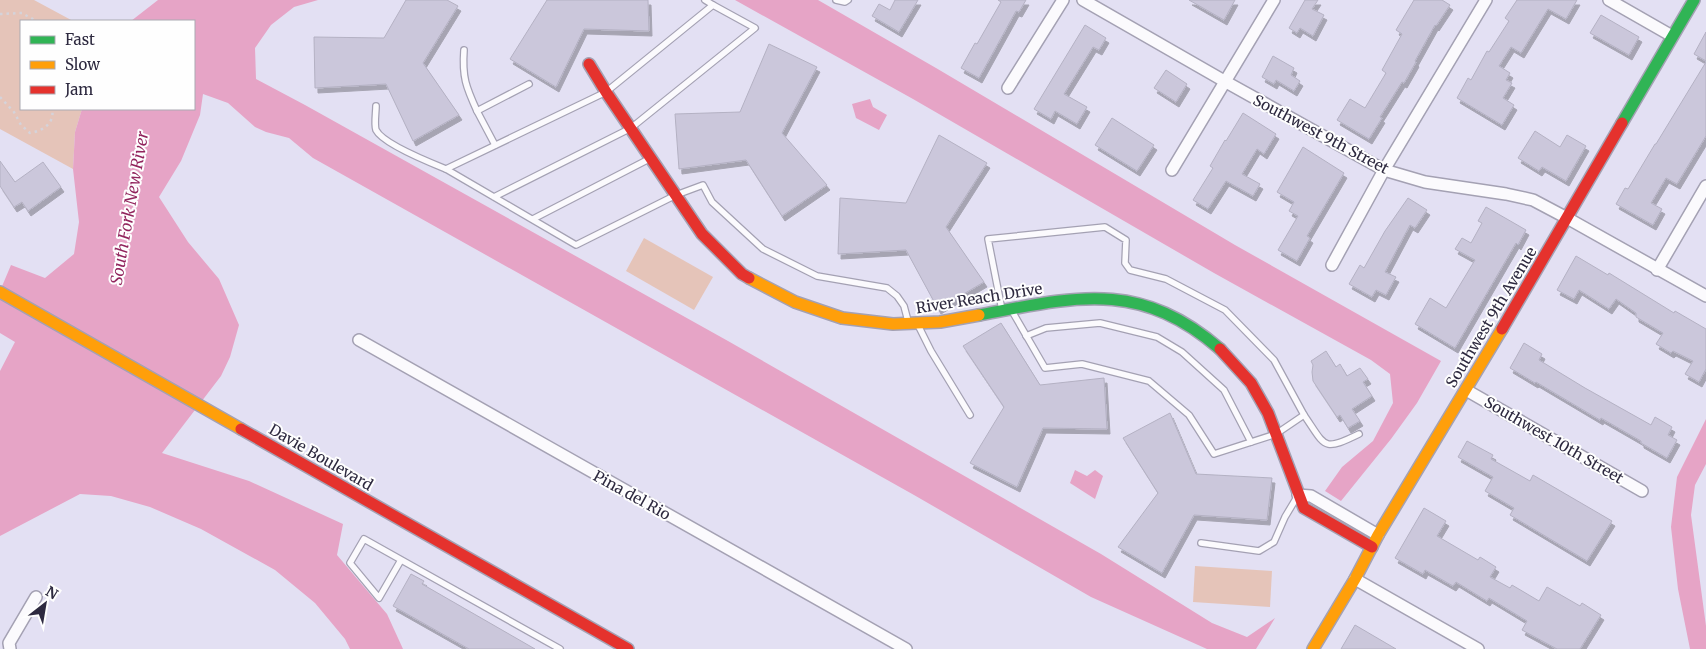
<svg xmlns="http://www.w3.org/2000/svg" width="1706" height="649" font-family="Merriweather,serif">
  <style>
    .green { fill: #e5c4b9 }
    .water { fill: #e6a4c6 }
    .building { fill: #cbc7db; stroke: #b4b1c3; filter: url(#shadow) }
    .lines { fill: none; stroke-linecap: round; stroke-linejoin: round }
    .lane-casing { stroke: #a4a1b3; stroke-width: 8 }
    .street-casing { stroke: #a4a1b3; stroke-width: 14 }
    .fast-casing { stroke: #a4a1b3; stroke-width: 14 }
    .slow-casing { stroke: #a4a1b3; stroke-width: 14 }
    .jam-casing { stroke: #a4a1b3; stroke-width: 14 }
    .path { stroke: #d5d3da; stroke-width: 2.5; stroke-dasharray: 2.5 4; stroke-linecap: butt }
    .lane { stroke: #fbfafd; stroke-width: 5.5 }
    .street { stroke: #fbfafd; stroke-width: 11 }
    .fast { stroke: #30b455; stroke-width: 11 }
    .slow { stroke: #ff9f0a; stroke-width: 11 }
    .jam { stroke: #e5322d; stroke-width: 11 }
    .labels { text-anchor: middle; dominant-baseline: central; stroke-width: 4; stroke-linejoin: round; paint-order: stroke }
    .street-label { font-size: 15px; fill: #2d293f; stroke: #fefefe }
    .water-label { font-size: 16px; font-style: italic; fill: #91245d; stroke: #fefefe }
  </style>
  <defs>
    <filter id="shadow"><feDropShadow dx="3" dy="5" stdDeviation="0" flood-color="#0004"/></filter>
  </defs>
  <rect width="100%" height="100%" fill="#e3e0f3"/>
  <g class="green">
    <path d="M0,0H34L73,21H21V109H82L75,132L73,169L0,129Z"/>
    <path d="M644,238L713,277L694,310L626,271Z"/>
    <path d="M1195,566L1272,571L1270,607L1193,602Z"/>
  </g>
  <g class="water">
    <path d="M158,0H318L294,7L271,25L255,48L256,79L305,105L728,341L1101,554L1212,623L1247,637L1275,618L1256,649H1207L1091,597L914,495L313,158L289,138L266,132L255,127L228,103L203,94L200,115L181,161L159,197L188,242L219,279L239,325L230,357L221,376L162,453L249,481L343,524L337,555L387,614L403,649H350L345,639L315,603L275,570L201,529L150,507L111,496L80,494L0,536V371L15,342L0,333V291L11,265L45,278L74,254L79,222L73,169L75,132L82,109H194V21H131Z"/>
    <path d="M735,0H818L936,68L1235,245L1441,361L1417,403L1391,439L1341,501L1325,491L1342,467L1373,441L1393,403L1390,374L1371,360L1214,273L913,99Z"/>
    <path d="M870,99L873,107L887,115L879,130L856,118L852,104Z"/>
    <path d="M1706,419V464L1695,485L1691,515L1706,626V649H1690L1678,589L1671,527L1677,477Z"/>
    <path d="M1075,470L1087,476L1095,470L1103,476L1095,499L1070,483Z"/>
  </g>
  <g class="building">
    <path d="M406,0H447L458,6L423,63L459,115L413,141L386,84L315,88L314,37L384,38Z"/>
    <path d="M547,0H648L649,31L584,29L556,87L510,59Z"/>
    <path d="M895,0H918L899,32L872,16L879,4L890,10Z"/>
    <path d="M998,0H1026L1019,12L1016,11L979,78L961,68L975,43L977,44L1001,2Z"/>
    <path d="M1189,0H1235L1224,20Z"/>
    <path d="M1305,0H1318L1312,9L1324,15L1313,36L1300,28L1297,33L1289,28Z"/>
    <path d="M1414,0H1442L1450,5L1436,26L1435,25L1415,61L1416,62L1404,83L1402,82L1380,117L1382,118L1369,139L1337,120L1350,99L1365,108L1386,73L1382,70L1402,34L1396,30Z"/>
    <path d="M1517,0H1577L1566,19L1548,9L1521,53L1511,47L1499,66L1510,73L1506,80L1512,83L1503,98L1514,105L1502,125L1457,98L1468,78L1471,80L1487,51L1489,52L1509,21L1505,18Z"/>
    <path d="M1601,15L1639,37L1629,55L1590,33Z"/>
    <path d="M1085,25L1106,38L1099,50L1093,47L1064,94L1087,107L1077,124L1055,111L1051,119L1034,109Z"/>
    <path d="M1706,32V61L1694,54Z"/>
    <path d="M769,44L817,67L782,133L827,185L782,216L746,160L679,169L675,114L740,112Z"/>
    <path d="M1273,56L1294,68L1291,75L1300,81L1294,91L1276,80L1274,84L1262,77Z"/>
    <path d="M1706,62V136L1677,184L1666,178L1651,203L1662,209L1653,225L1616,204L1625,188L1628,189L1655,144H1656Z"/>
    <path d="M1166,70L1187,84L1176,102L1154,88Z"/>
    <path d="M1243,113L1276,134L1264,154L1257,149L1242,174L1260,184L1253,196L1226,181L1208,209L1193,200L1213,168L1210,166L1225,140L1226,141Z"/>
    <path d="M1112,118L1154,145L1137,171L1095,145Z"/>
    <path d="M1535,131L1560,147L1567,135L1586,146L1566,181L1542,167L1539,171L1518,158Z"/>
    <path d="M939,135L987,163L946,227L984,282L938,309L906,250L838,254L840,198L906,203Z"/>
    <path d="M1303,147L1344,173L1307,236L1310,238L1297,261L1278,250L1298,216L1289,211L1294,202L1277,192Z"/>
    <path d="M0,161L15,182L43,162L61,187L28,211L22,202L14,207L0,186Z"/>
    <path d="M1408,198L1427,210L1415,228L1410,225L1385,272L1396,277L1386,295L1376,290L1372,297L1349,284L1360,265L1364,268L1385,231Z"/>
    <path d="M1486,207L1526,230L1518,245L1516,243L1455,348L1415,324L1430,298L1446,308L1475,260L1455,249L1462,238L1471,243L1482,223L1478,221Z"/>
    <path d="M1576,256L1608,275L1609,273L1674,313L1675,311L1706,329V369L1699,382L1685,374L1693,361L1673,351L1671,353L1656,344L1663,333L1636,317V313L1616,299L1609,309L1579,290L1574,299L1557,290Z"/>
    <path d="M1001,323L1040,385L1104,378L1107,429L1043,428L1017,487L970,463L1004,407L963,346Z"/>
    <path d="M1524,343L1542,354L1539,360L1585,388L1651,425L1655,417L1672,427L1668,435L1677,440L1667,458L1641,443V441L1601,418L1600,420L1536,382L1535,383L1510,368Z"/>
    <path d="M1326,351L1336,367L1340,364L1347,376L1360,368L1368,379L1363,382L1372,396L1352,409L1360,421L1348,428L1340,415L1337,417L1313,381L1312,372L1313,365L1311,361Z"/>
    <path d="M1170,413L1196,474L1272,478L1267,520L1194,515L1162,573L1118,547L1158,493L1123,438Z"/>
    <path d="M1467,441L1493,455L1491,459L1530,481L1533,475L1612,521L1587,561L1510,515L1514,508L1485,491L1493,477L1458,457Z"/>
    <path d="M1424,508L1446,521L1437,536L1478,560L1480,557L1496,567L1490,577L1510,588L1512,585L1539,601L1547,587L1580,606L1582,603L1601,615L1580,649H1557L1522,630L1527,621L1489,598L1487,601L1456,582L1453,586L1425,570L1423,574L1395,558Z"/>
    <path d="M411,574L424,581L422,584L535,649H469L393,606Z"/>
    <path d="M1355,625L1396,649H1341Z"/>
  </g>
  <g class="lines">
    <g class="lane-casing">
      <g id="lane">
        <path d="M705,0L713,5"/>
        <path d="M836,0L845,2L848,0"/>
        <path d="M464,50C462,77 466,87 477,111"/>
        <path d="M376,106C376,113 374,124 376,130C383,144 431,163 446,169"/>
        <path d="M495,145L477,111L529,84"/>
        <path d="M494,197L631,128L755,28L713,5L606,92L446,169L576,245L676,195L703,185L712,202L763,249L817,276L887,288L897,296L904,306L908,321"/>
        <path d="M533,219L649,159"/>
        <path d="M1002,310L988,239L1105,227L1126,240L1125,263L1130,270L1166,279L1225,310L1274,360L1304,415L1276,434L1214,454L1189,415L1149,381L1082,364L1045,368L1012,311"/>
        <path d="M918,325L931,351L970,415"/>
        <path d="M1026,336L1046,328L1100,323L1157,337L1182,352L1224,390L1251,442"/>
        <path d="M1304,415C1326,447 1322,452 1359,434"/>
        <path d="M1201,543L1259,551L1274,542L1285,517L1297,497"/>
        <path d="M401,560L379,598L350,563L364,539L560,649"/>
      </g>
    </g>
    <g class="street-casing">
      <g id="street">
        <path d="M1083,0L1226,82L1384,170L1425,182L1506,194L1533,200L1567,218L1706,296"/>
        <path d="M1609,0L1672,36"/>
        <path d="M1008,88L1063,0"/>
        <path d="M1172,170L1274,0"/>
        <path d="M1332,265L1384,170L1486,0"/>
        <path d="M1657,270L1706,186"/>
        <path d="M359,340L906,649"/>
        <path d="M1466,390L1642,491"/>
        <path d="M1298,495L1311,496L1378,535"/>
        <path d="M1355,579L1478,649"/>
        <path d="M10,649L9,643L36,597"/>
      </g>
    </g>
    <g class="fast-casing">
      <g id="fast">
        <path d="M1622,123L1694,0"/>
        <path d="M979,315C1075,297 1139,279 1220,349"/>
      </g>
    </g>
    <g class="slow-casing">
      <g id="slow">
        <path d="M749,278L795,302L842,318L893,324L940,322L979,315"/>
        <path d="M0,292L241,429"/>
        <path d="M1313,649L1355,579L1378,535L1502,329"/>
      </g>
    </g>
    <g class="jam-casing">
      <g id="jam">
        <path d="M589,64L606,92L702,234L742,274L749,278"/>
        <path d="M1502,329L1622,123"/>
        <path d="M1220,349L1251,383L1268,413L1304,508L1372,547"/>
        <path d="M241,429L628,649"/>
      </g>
    </g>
    <g class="path">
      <path d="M0,14L22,13L36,21"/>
      <path d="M0,97L14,112L21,125L30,133C43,131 55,123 52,109"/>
    </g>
    <use href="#lane" class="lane"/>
    <use href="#street" class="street"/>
    <use href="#fast" class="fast"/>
    <use href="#slow" class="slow"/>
    <use href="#jam" class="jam"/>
  </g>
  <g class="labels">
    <g class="street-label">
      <text transform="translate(1321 134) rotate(28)">Southwest 9th Street</text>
      <text transform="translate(979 298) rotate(-9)">River Reach Drive</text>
      <text transform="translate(1491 317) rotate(-59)">Southwest 9th Avenue</text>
      <text transform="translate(1554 440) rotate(30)">Southwest 10th Street</text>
      <text transform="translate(321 457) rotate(30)">Davie Boulevard</text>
      <text transform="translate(632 495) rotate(29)">Pina del Rio</text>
    </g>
    <g class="water-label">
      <text transform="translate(129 208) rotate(-80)">South Fork New River</text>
    </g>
  </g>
  <rect x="20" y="20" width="175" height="90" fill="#fefefe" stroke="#aaa9b2"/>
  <rect x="30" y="36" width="25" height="8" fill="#30b455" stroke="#aaa9b2"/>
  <text x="65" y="45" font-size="15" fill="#2d293f">Fast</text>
  <rect x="30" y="61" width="25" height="8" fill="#ff9f0a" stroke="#aaa9b2"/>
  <text x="65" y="70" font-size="15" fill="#2d293f">Slow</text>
  <rect x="30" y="86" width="25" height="8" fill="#e5322d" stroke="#aaa9b2"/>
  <text x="65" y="95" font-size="15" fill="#2d293f">Jam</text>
  <g transform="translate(45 604) rotate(31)" stroke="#fefefe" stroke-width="4" paint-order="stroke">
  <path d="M0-4L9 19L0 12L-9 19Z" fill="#2d293f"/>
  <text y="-8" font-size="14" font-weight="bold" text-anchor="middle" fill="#2d293f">N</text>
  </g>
</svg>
